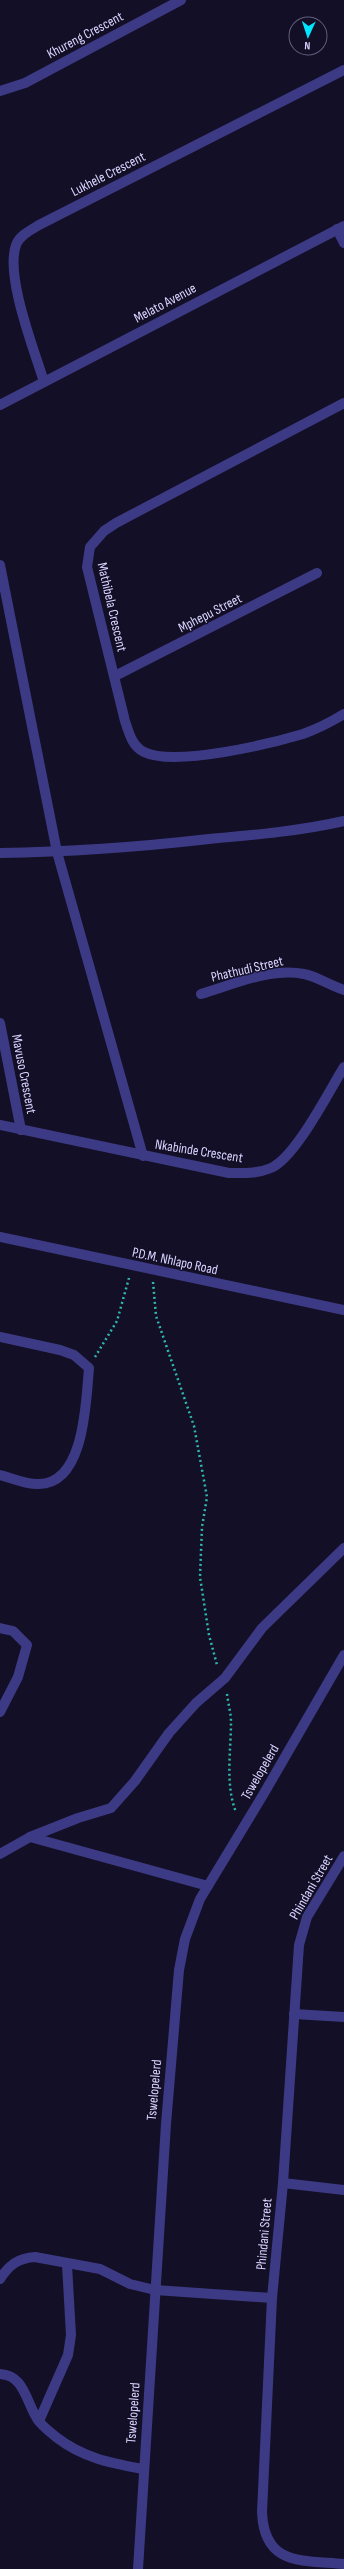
<svg xmlns="http://www.w3.org/2000/svg" width="344" height="2569" font-family="'Sofia Sans Condensed',sans-serif">
  <style>
    .lines { fill: none; stroke-linecap: round; stroke-linejoin: round }
    .path { stroke: #2fb8b0; stroke-width: 2.5; stroke-dasharray: 2 3; stroke-linecap: butt }
    .minor { stroke: #3d3a85; stroke-width: 10 }
    .labels { text-anchor: middle; dominant-baseline: central; stroke-width: 3; stroke-linejoin: round; paint-order: stroke }
    .street-label { font-size: 14px; fill: #d9d4ff; stroke: #130f26 }
  </style>
  <rect width="100%" height="100%" fill="#130f26"/>
  <g class="lines">
    <g class="path">
      <path d="M153,1282L156,1316L194,1426L207,1497L202,1527L200,1577L209,1635L217,1665"/>
      <path d="M95,1357L117,1321L129,1278"/>
      <path d="M227,1694C228,1703 231,1713 231,1722C231,1750 225,1785 236,1812"/>
    </g>
    <g class="minor">
      <path d="M0,91L25,83L181,0"/>
      <path d="M337,229L344,243"/>
      <path d="M44,382C34,349 5,276 16,245C20,235 31,230 39,225L344,70"/>
      <path d="M344,403L116,523L104,531L90,547L87,567L125,721C129,733 132,746 144,752C175,767 269,744 303,734C317,729 331,722 344,714"/>
      <path d="M0,405L344,226"/>
      <path d="M0,565L57,852L143,1156"/>
      <path d="M115,676L317,573"/>
      <path d="M0,853C70,852 139,847 209,839C254,835 300,831 344,821"/>
      <path d="M201,994C232,985 271,967 304,974C316,976 331,986 344,990"/>
      <path d="M0,1023L21,1130"/>
      <path d="M0,1125L229,1173C243,1173 257,1174 271,1168C296,1157 329,1091 344,1067"/>
      <path d="M0,1237L344,1310"/>
      <path d="M0,1337L60,1350L74,1355L89,1368C86,1400 85,1484 39,1484C27,1485 12,1478 0,1475"/>
      <path d="M0,1628L13,1631L27,1645L18,1677L0,1712"/>
      <path d="M30,1837L208,1886"/>
      <path d="M0,1854L30,1837L78,1818L111,1808L135,1781L169,1733L196,1703L225,1678L262,1628L344,1548"/>
      <path d="M344,1856L307,1917L299,1945L283,2183L272,2298L262,2512C264,2566 302,2560 344,2564"/>
      <path d="M294,2014L344,2017"/>
      <path d="M283,2183L344,2190"/>
      <path d="M0,2279C9,2265 18,2258 35,2257L100,2269L130,2284L155,2290L272,2298"/>
      <path d="M0,2374C25,2375 26,2403 38,2420C42,2426 50,2432 56,2437C83,2458 111,2463 143,2469"/>
      <path d="M39,2421L68,2355L71,2335L67,2265"/>
      <path d="M138,2569L166,2124L179,1970L185,1939L200,1899L263,1795L344,1655"/>
    </g>
  </g>
  <g class="labels">
    <g class="street-label">
      <text transform="translate(85 35) rotate(-28)">Khureng Crescent</text>
      <text transform="translate(108 174) rotate(-27)">Lukhele Crescent</text>
      <text transform="translate(165 303) rotate(-28)">Melato Avenue</text>
      <text transform="translate(112 607) rotate(77)">Mathibela Crescent</text>
      <text transform="translate(210 613) rotate(-27)">Mphepu Street</text>
      <text transform="translate(247 969) rotate(-13)">Phathudi Street</text>
      <text transform="translate(24 1074) rotate(79)">Mavuso Crescent</text>
      <text transform="translate(199 1151) rotate(9)">Nkabinde Crescent</text>
      <text transform="translate(175 1261) rotate(12)">P.D.M. Nhlapo Road</text>
      <text transform="translate(260 1772) rotate(-60)">Tswelopelerd</text>
      <text transform="translate(311 1887) rotate(-60)">Phindani Street</text>
      <text transform="translate(154 2090) rotate(-85)">Tswelopelerd</text>
      <text transform="translate(264 2234) rotate(-85)">Phindani Street</text>
      <text transform="translate(133 2413) rotate(-86)">Tswelopelerd</text>
    </g>
  </g>
  <g transform="translate(308 36) rotate(183)"><circle r="19" fill="#130f26" stroke="#625e7d"/>
  <path d="M0-3L7 15L0 10L-7 15Z" fill="#00e5ff"/>
  <text y="-6" font-size="11" font-weight="bold" text-anchor="middle" fill="#d9d4ff">N</text>
  </g>
</svg>
